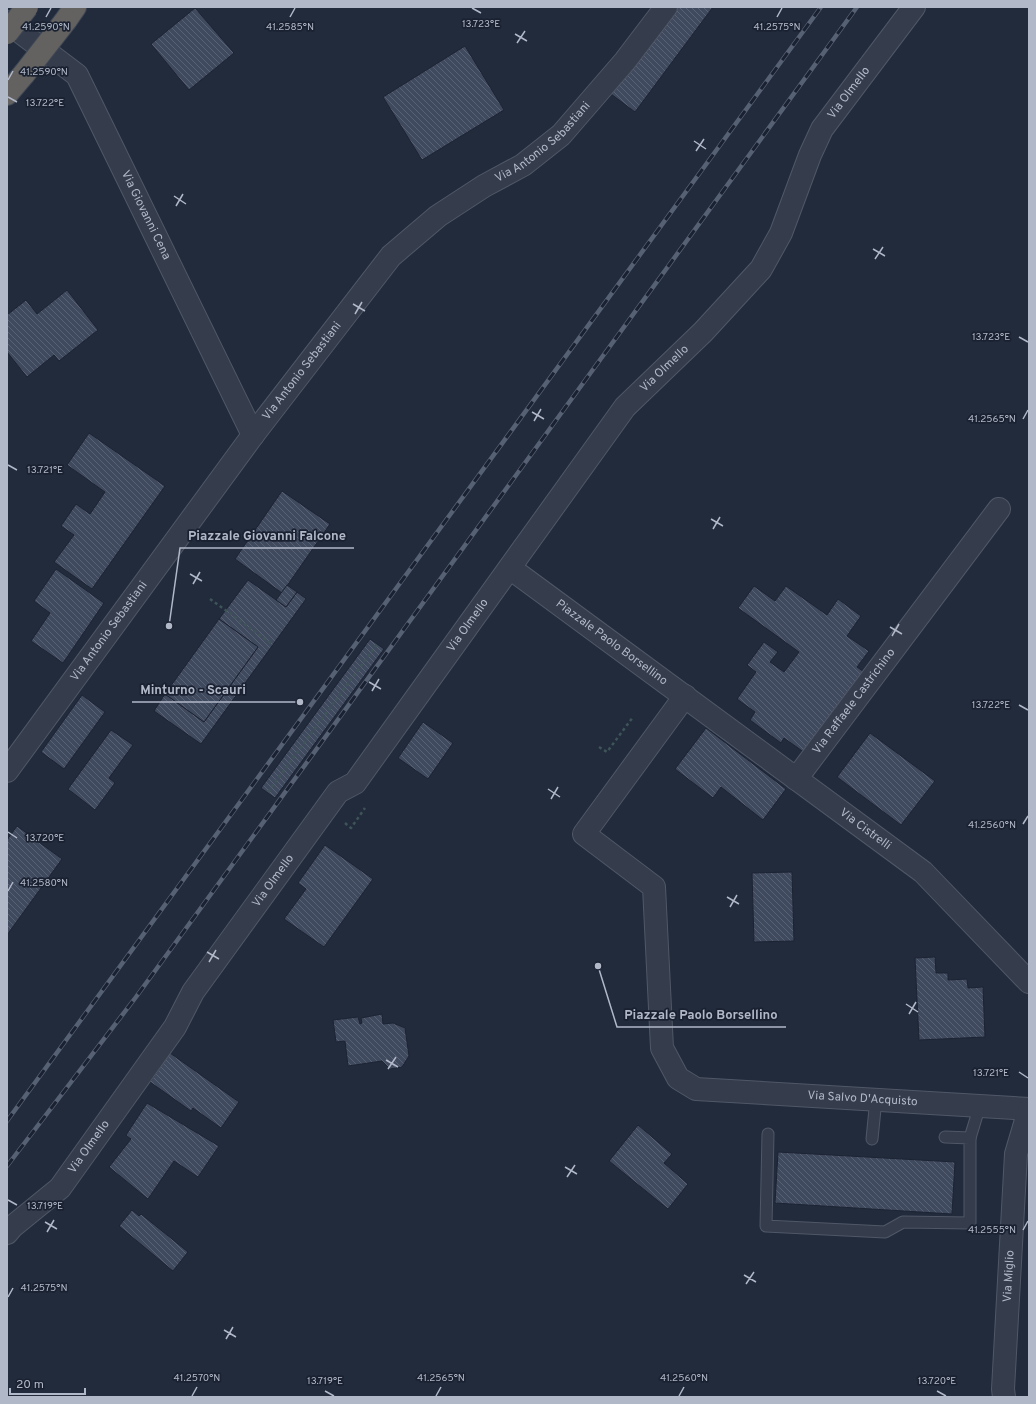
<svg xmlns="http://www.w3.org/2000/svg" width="1036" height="1404" font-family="Overpass,sans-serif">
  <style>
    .building { fill: url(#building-back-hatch); stroke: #1c2433 }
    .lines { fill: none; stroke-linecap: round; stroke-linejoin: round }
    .service-casing { stroke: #505867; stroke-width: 13 }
    .minor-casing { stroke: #505867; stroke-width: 24 }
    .tertiary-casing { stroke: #505867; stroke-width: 24 }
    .trunk-casing { stroke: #404857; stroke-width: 24 }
    .path { stroke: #3e5458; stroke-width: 2.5; stroke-dasharray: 3 3; stroke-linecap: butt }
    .service { stroke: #353d4c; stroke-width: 11 }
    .minor { stroke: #353d4c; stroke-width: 22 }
    .tertiary { stroke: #353d4c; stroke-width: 22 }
    .trunk { stroke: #636260; stroke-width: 22 }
    .rail-casing { stroke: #576174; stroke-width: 4.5 }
    .rail { stroke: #1a2231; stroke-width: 3; stroke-dasharray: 9; stroke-linecap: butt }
    .trunk-bridge-casing { stroke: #404857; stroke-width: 24; stroke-linecap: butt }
    .trunk-bridge { stroke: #636260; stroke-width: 22 }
    .ticks { fill: none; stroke: #b1b8c8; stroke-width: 1.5 }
    .labels { text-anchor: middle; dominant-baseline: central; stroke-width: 3.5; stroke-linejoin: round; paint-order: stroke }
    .street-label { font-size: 12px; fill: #b1b8c8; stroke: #1a2231 }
    .ticks-label { font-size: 10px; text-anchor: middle; fill: #b1b8c8; stroke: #1a2231; stroke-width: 3.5; stroke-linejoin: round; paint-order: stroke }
    .leader { fill: none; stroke: #b1b8c8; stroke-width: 1.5 }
    .callout-dot { fill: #b1b8c8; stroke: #1a2231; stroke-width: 1.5 }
    .callout-label { font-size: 13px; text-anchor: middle; font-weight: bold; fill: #b1b8c8; stroke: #1a2231; stroke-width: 3.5; stroke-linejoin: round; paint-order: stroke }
  </style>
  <defs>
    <pattern id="building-back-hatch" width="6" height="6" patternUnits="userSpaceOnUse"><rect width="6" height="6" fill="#404a5f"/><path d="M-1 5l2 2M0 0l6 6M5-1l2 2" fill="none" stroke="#596274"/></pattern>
  </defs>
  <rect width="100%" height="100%" fill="#212b3c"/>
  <g class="building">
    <path d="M677,7H713L635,112L611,94Z"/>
    <path d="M195,8L234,53L189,90L151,44Z"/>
    <path d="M465,46L504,110L422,160L383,97Z"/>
    <path d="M67,290L98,330L59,361L54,355L27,377L7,352V315L26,300L37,314Z"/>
    <path d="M89,433L165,486L92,589L54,562L74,535L61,526L76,504L90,514L105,492L67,465Z"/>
    <path d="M282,491L330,524L282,593L235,559Z"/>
    <path d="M56,569L104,603L63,663L31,641L50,613L34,601Z"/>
    <path d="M248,580L286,607L297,592L306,599L201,744L154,711L165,694L204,722L258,647L219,619Z"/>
    <path d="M287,585L297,592L286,607L276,600Z"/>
    <path d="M754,586L775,601L786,586L827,615L838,599L861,616L847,636L869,651L857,667L864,672L805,753L784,738L781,743L750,720L755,712L737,699L756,672L747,665L764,642L778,652L770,662L784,672L799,652L738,608Z"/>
    <path d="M219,619L258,647L204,722L165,694Z"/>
    <path d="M370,639L384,649L275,798L261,788Z"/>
    <path d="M82,695L105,712L64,769L41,752Z"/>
    <path d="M423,722L453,743L428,779L398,758Z"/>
    <path d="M706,728L786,789L763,820L721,787L713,798L675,769Z"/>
    <path d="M111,730L133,745L109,778L115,783L95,810L68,789Z"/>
    <path d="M870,733L935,781L901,825L837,777Z"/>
    <path d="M17,826L62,859L7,935V840Z"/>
    <path d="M325,845L373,879L324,947L284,919L306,889L298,883Z"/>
    <path d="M792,872L794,941L754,942L752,873Z"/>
    <path d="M935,957L936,973H948V980L967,979L968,988L983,987L985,1037L919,1040L915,958Z"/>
    <path d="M382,1014L383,1024L393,1023L405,1028L409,1056L402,1067L390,1069L382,1061L348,1066L345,1041L336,1042L333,1020L358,1017L360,1024L362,1023L361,1018Z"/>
    <path d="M170,1053L239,1102L221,1128L193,1108L191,1111L150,1082Z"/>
    <path d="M147,1103L219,1146L198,1177L174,1161L148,1199L109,1167L131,1139L126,1135Z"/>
    <path d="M638,1125L672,1154L664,1163L688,1184L668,1209L609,1161Z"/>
    <path d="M778,1152L955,1162L952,1214L775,1203Z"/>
    <path d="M132,1210L139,1216L141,1214L188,1252L173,1271L119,1226Z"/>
  </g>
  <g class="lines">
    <g class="service-casing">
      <g id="service">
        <path d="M768,1134L766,1226L885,1232L903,1222L970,1223V1138L945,1137"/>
        <path d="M970,1138L980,1105"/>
        <path d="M872,1139L876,1099"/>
      </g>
    </g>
    <g class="minor-casing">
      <g id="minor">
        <path id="s1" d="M7,22L77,75L253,435"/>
        <path id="s2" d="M510,568L923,872L1029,982"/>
        <path id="s3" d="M685,696L584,834L654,887L662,1048L678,1078L696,1089L1029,1109"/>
        <path id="s4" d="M796,779L999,509"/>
        <path id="s5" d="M7,1233L12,1227L60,1188L175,1027L193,992L338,792L355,783L625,407L703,332L761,269L781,233L810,155L822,129L914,7"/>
        <path id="s6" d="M1004,1397L1003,1389L1016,1154L1029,1110"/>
      </g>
    </g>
    <g class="tertiary-casing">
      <g id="tertiary">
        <path id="s7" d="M7,771L253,435L391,256L438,216L484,186L523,165L561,135L625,61L666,7"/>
      </g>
    </g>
    <g class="trunk-casing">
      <g id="trunk">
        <path d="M66,20L75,7"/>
        <path d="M7,94L24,74"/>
      </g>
    </g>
    <g class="path">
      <path d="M210,599L272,644"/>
      <path d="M599,747L607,752L633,717"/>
      <path d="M268,792L377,644"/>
      <path d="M345,823L351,828L365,808"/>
    </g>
    <use href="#service" class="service"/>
    <use href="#minor" class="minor"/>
    <use href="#tertiary" class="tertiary"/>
    <use href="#trunk" class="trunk"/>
    <g class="rail-casing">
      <g id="rail">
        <path d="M7,1121L821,7"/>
        <path d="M7,1166L136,997L857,7"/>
      </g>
    </g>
    <use href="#rail" class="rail"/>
    <g class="trunk-bridge-casing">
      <g id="trunk-bridge">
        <path d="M7,33L27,7"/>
        <path d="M24,74L66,20"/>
      </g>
    </g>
    <use href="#trunk-bridge" class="trunk-bridge"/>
  </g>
  <path class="ticks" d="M472,8L481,13M46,17L51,8M290,17L295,8M777,17L782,8M515,34L527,41M517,43L525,31M8,80L13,71M8,97L17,102M694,141L706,149M696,151L704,139M174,196L186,204M176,206L183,194M873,249L885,256M875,259L883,247M353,304L365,311M355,314L362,302M1019,337L1028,342M532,412L544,419M1023,419L1028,410M534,421L541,409M8,465L17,470M711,519L723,526M713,529L720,517M190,574L202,581M193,584L200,572M890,627L902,634M892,636L899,624M369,682L381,689M372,691L379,679M1019,705L1028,710M548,789L560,797M551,799L558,787M1023,824L1028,816M8,832L17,838M8,891L13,882M727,897L739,904M730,907L737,895M207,952L219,959M209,962L216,950M906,1004L918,1012M909,1014L916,1002M386,1060L398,1067M388,1069L396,1057M1019,1072L1028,1078M565,1167L577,1174M567,1177L575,1165M8,1200L17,1205M45,1222L57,1229M1023,1230L1028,1221M47,1232L54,1220M744,1275L756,1282M746,1284L754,1272M8,1297L13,1288M224,1330L236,1337M226,1339L233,1327M325,1391L334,1396M937,1391L946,1396M192,1396L197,1387M436,1396L441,1387M679,1396L684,1387"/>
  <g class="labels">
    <g class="street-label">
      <text stroke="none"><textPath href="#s5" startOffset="1428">Via Olmello</textPath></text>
      <text stroke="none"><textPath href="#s7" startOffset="833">Via Antonio Sebastiani</textPath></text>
      <text stroke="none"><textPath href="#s1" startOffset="244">Via Giovanni Cena</textPath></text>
      <text stroke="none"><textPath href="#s5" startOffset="1091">Via Olmello</textPath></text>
      <text stroke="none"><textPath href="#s7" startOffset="497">Via Antonio Sebastiani</textPath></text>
      <text stroke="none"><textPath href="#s5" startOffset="767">Via Olmello</textPath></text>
      <text stroke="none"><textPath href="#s7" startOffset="173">Via Antonio Sebastiani</textPath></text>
      <text stroke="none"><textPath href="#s2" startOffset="126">Piazzale Paolo Borsellino</textPath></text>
      <text stroke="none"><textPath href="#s4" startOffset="97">Via Raffaele Castrichino</textPath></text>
      <text stroke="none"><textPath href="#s2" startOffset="441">Via Cistrelli</textPath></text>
      <text stroke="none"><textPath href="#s5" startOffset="444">Via Olmello</textPath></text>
      <text stroke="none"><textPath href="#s3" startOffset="642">Via Salvo D'Acquisto</textPath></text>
      <text stroke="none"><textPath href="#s5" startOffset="120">Via Olmello</textPath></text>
      <text stroke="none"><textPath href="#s6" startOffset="121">Via Miglio</textPath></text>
    </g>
  </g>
  <g class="ticks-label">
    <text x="481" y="27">13.723°E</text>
    <text x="46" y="30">41.2590°N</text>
    <text x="777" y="30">41.2575°N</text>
    <text x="290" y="30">41.2585°N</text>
    <text x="44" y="75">41.2590°N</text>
    <text x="45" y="106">13.722°E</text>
    <text x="991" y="340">13.723°E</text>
    <text x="992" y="422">41.2565°N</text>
    <text x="45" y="473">13.721°E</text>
    <text x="991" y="708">13.722°E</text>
    <text x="992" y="828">41.2560°N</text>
    <text x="45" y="841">13.720°E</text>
    <text x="44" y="886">41.2580°N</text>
    <text x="991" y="1076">13.721°E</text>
    <text x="45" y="1209">13.719°E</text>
    <text x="992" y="1233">41.2555°N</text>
    <text x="44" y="1291">41.2575°N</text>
    <text x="197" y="1381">41.2570°N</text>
    <text x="441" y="1381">41.2565°N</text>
    <text x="684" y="1381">41.2560°N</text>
    <text x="325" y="1384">13.719°E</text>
    <text x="937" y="1384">13.720°E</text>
  </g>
  <path class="leader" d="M169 626L180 548H354M300 702L254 702H132M598 966L617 1027H786"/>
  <g class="callout-dot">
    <circle cx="169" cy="626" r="4"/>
    <circle cx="300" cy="702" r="4"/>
    <circle cx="598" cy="966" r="4"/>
  </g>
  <g class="callout-label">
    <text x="267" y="540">Piazzale Giovanni Falcone</text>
    <text x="193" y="694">Minturno - Scauri</text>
    <text x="701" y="1019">Piazzale Paolo Borsellino</text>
  </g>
  <rect width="1036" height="1404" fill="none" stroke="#b1b8c8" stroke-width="16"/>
  <path d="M10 1388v6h75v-6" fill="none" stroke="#b1b8c8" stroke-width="2"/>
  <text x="16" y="1388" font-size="12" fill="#b1b8c8" stroke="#1a2231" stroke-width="3" paint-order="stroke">20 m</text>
</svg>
